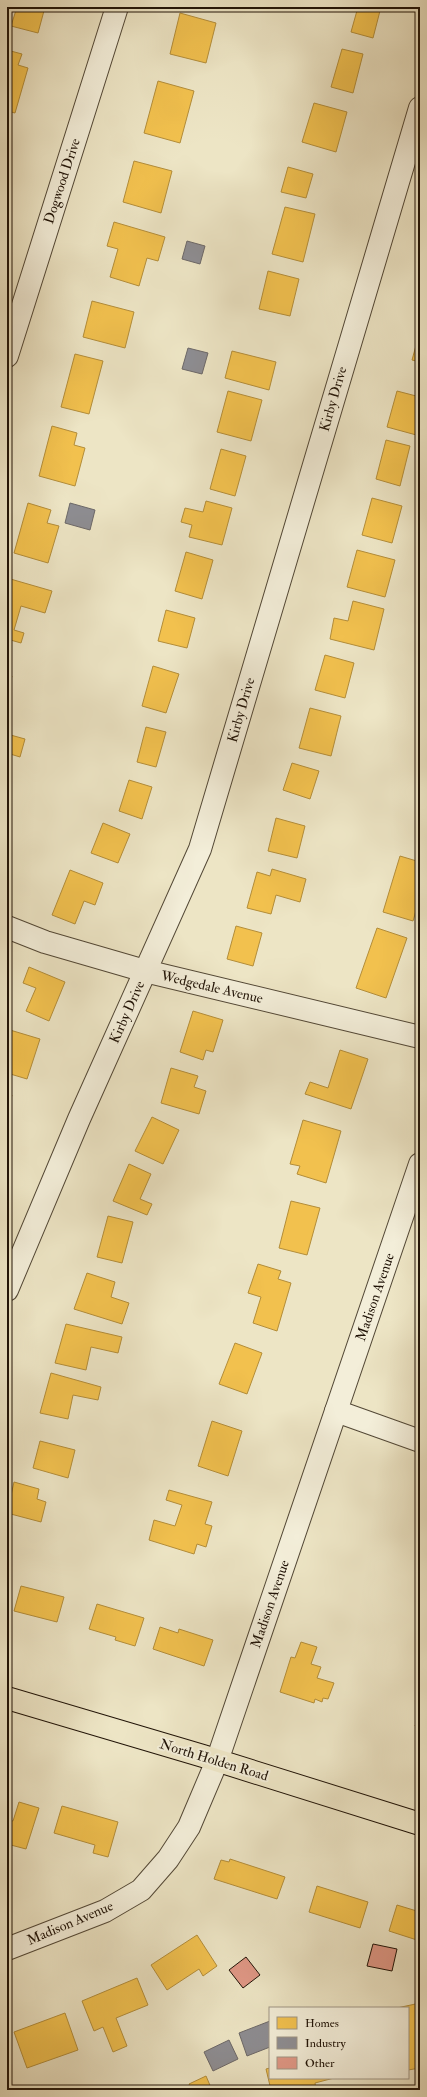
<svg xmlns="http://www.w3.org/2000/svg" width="427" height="2097" font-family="'IM FELL Double Pica',serif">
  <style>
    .homes { fill: #f2c14e; stroke: #b38d39 }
    .industry { fill: #8d8d92; stroke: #6c6868 }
    .building { fill: #df9785; stroke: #201307 }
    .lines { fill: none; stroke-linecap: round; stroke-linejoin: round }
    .minor-casing { stroke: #534836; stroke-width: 24 }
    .major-casing { stroke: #201307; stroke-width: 24 }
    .minor { stroke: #f3eed9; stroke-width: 22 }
    .major { stroke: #ede5c5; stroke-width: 22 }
    .labels { text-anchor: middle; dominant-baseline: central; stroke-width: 4; stroke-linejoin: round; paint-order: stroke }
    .street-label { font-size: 14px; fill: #201307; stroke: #f3eed9 }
  </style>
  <rect width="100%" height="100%" fill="#ede5c5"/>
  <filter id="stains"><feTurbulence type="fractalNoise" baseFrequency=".005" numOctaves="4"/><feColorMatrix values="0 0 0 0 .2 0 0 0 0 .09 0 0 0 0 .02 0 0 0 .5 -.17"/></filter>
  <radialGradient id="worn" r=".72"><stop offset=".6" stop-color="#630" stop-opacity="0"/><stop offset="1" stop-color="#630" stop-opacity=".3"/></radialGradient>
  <g class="homes">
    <path d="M17,7H45L38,33L11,26Z"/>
    <path d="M358,7H381L373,38L351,32Z"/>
    <path d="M180,13L216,23L206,63L170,54Z"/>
    <path d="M342,49L363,54L353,93L331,87Z"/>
    <path d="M7,50L22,54L18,65L28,68L15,113L7,111Z"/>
    <path d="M158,81L194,91L180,143L144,133Z"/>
    <path d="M314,103L347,112L336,152L302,142Z"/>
    <path d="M134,161L172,171L161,213L123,202Z"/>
    <path d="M288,167L313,174L306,198L281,192Z"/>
    <path d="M285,207L315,214L303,262L272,254Z"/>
    <path d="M114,222L165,237L158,261L147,258L139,286L110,277L118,249L107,246Z"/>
    <path d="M268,271L299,279L290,316L259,309Z"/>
    <path d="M92,301L134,312L125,348L83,337Z"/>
    <path d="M420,331V362L412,360Z"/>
    <path d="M232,351L276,362L269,390L225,378Z"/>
    <path d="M75,354L103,361L89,414L61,407Z"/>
    <path d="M228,391L262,400L251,441L217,432Z"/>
    <path d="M397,391L420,397V436L387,427Z"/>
    <path d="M52,426L77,433L74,445L85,448L75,486L39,476Z"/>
    <path d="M386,440L410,446L400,486L376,479Z"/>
    <path d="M221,449L246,456L235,496L210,489Z"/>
    <path d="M372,498L402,506L392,543L362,535Z"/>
    <path d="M206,501L232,508L222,545L189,537L192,525L181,522L185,508L203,512Z"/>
    <path d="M28,503L51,510L47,523L59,526L48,563L14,553Z"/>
    <path d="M357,550L395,560L385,597L347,587Z"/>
    <path d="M186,552L213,560L202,599L175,591Z"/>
    <path d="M7,578L52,591L45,613L21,606L14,630L24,633L21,643L7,639Z"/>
    <path d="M353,601L384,609L374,650L330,639L334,618L348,621Z"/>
    <path d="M166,610L195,618L187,648L158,641Z"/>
    <path d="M325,655L354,663L345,698L315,690Z"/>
    <path d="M153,666L179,674L166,713L142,706Z"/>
    <path d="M7,675L12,676L7,693Z"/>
    <path d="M310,708L341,716L331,756L299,748Z"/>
    <path d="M146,727L166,732L156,767L137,762Z"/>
    <path d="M7,734L25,739L20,757L7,753Z"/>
    <path d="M292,763L319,771L310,799L283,790Z"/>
    <path d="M129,780L152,787L142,819L119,811Z"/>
    <path d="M276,818L305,826L297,858L268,851Z"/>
    <path d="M103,823L130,834L118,863L91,853Z"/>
    <path d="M400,856L420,862V897L413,921L383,912Z"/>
    <path d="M272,869L306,879L300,902L276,895L271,914L247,908L257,872L270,876Z"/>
    <path d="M70,870L103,883L95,905L84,901L75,924L52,915Z"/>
    <path d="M236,926L262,933L253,966L227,959Z"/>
    <path d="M377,928L407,938L386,998L356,988Z"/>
    <path d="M29,967L65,982L49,1021L26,1011L36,988L23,983Z"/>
    <path d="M193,1011L223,1020L213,1052L206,1050L203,1060L180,1052Z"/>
    <path d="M10,1030L40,1039L27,1079L7,1073V1040Z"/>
    <path d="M340,1050L368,1059L351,1109L305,1094L310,1082L328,1088Z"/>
    <path d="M171,1068L198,1076L194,1087L206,1091L199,1114L161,1103Z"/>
    <path d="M7,1094L12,1095L7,1113Z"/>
    <path d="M152,1117L179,1130L163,1164L135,1151Z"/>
    <path d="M303,1120L341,1131L326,1183L297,1174L300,1166L290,1164Z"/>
    <path d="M129,1164L151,1174L140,1199L152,1204L147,1215L113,1201Z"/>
    <path d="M291,1201L320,1208L307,1255L279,1248Z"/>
    <path d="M108,1216L133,1222L122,1263L97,1257Z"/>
    <path d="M258,1264L281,1271L278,1279L291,1283L277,1331L253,1323L261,1297L248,1293Z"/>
    <path d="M87,1273L115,1282L111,1297L129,1303L122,1324L74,1309Z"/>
    <path d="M66,1324L122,1337L118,1353L91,1347L86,1370L55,1363Z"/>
    <path d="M235,1343L262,1353L247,1394L219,1384Z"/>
    <path d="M51,1373L101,1387L98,1400L73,1395L68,1419L40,1413Z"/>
    <path d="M212,1421L242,1431L228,1476L198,1466Z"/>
    <path d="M40,1441L75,1450L68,1478L33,1468Z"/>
    <path d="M14,1482L39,1489L37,1499L46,1502L41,1522L7,1513Z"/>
    <path d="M169,1490L212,1502L205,1524L212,1526L206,1547L197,1544L194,1554L149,1540L154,1520L175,1526L182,1505L166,1500Z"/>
    <path d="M21,1586L64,1597L57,1622L14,1611Z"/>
    <path d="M97,1604L144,1618L135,1646L115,1640L116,1637L89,1629Z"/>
    <path d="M160,1627L178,1633L179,1629L213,1640L204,1666L153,1649Z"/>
    <path d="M301,1642L317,1647L311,1664L321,1667L317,1678L334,1683L328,1699L323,1698L322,1702L315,1699L314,1703L280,1692L291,1657L295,1658Z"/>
    <path d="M420,1711V1728L415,1726Z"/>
    <path d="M19,1802L39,1808L26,1849L7,1844V1820L13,1821Z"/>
    <path d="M62,1806L118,1822L108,1857L93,1853L95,1845L54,1833Z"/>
    <path d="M230,1859L285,1877L277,1899L214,1879L221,1860L229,1862Z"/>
    <path d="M317,1886L368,1902L360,1928L309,1912Z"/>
    <path d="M397,1905L420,1912V1941L389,1931Z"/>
    <path d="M197,1935L217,1966L203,1976L199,1969L167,1990L151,1965Z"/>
    <path d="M137,1978L148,2005L116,2018L127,2046L113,2052L103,2027L94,2031L82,2001Z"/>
    <path d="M420,2003V2068L408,2070V2008H397Z"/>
    <path d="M65,2013L78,2050L27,2068L14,2032Z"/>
    <path d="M270,2068V2078H334L315,2083L316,2090H271L266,2069Z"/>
    <path d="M206,2076L212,2090H192L189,2084Z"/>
  </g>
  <g class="industry">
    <path d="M187,241L205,246L200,264L182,259Z"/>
    <path d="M188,348L208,353L202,374L182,369Z"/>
    <path d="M70,503L95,510L90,530L65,523Z"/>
    <path d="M270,2021V2047L247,2056L239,2033Z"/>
    <path d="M229,2040L238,2059L213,2071L204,2052Z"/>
  </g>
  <g class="building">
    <path d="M373,1944L397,1949L392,1971L367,1966Z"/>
    <path d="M246,1957L260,1975L243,1988L229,1970Z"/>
  </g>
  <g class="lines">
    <g class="minor-casing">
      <g id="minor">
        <path d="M7,356L117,7"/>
        <path d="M7,927L45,942L145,971L420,1037"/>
        <path d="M7,1290L79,1119L200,849L420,108"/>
        <path d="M336,1411L420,1441"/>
        <path d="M7,1949L105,1911L141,1890L168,1859L189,1827L217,1761L420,1164"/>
      </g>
    </g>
    <g class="major-casing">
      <path id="major" d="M7,1698L203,1756L420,1824"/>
    </g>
    <use href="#minor" class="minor"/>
    <use href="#major" class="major"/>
  </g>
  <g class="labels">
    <g class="street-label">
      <text transform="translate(62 181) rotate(-72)">Dogwood Drive</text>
      <text transform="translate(333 399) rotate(-74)">Kirby Drive</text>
      <text transform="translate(241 710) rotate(-74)">Kirby Drive</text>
      <text transform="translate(212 987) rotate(13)">Wedgedale Avenue</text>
      <text transform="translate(127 1012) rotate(-66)">Kirby Drive</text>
      <text transform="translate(375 1297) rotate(-71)">Madison Avenue</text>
      <text transform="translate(270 1604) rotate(-71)">Madison Avenue</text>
      <text transform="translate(214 1760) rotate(17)">North Holden Road</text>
      <text transform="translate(70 1923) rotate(-23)">Madison Avenue</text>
    </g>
  </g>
  <rect width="427" height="2097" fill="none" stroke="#ede5c5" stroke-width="24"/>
  <rect x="8" y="8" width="411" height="2081" fill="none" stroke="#201307" stroke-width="2"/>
  <rect x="12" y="12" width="403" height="2073" fill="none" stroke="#201307"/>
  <rect x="269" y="2007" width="140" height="72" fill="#f3eed9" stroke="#9f9685"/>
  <rect x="277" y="2017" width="20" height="12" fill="#f2c14e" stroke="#9f9685"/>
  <text x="305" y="2027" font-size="12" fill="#201307">Homes</text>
  <rect x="277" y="2037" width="20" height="12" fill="#8d8d92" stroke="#9f9685"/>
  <text x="305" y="2047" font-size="12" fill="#201307">Industry</text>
  <rect x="277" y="2057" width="20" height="12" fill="#df9785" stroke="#9f9685"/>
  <text x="305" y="2067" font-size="12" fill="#201307">Other</text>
  <rect width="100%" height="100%" filter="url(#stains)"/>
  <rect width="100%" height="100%" fill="url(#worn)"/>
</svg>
